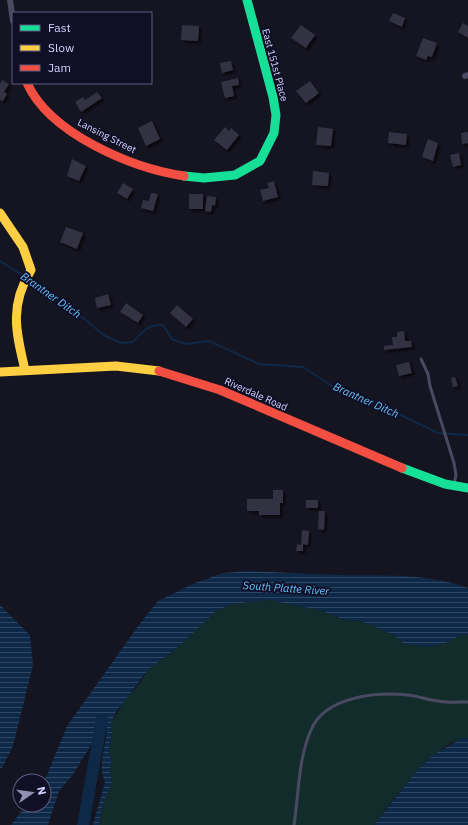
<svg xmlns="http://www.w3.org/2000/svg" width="468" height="825" font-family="'IBM Plex Sans',sans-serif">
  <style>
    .grass { fill: #122c2b }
    .water { fill: url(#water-rules) }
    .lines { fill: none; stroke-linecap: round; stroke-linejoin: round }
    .stream { stroke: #0e2847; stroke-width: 2 }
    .river { stroke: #0e2847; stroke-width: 12 }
    .building { fill: #333243; filter: url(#shadow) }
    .lane { stroke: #494a62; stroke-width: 3 }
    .street { stroke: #494a62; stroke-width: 6 }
    .fast { stroke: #16e098; stroke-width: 9 }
    .slow { stroke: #ffcf43; stroke-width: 9 }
    .jam { stroke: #f24e42; stroke-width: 9 }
    .labels { text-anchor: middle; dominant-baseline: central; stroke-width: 4; stroke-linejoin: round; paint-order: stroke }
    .street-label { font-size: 10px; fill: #d4d3ff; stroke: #110f26 }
    .water-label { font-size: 11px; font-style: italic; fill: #61c4ff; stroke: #110f26 }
  </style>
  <defs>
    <pattern id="water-rules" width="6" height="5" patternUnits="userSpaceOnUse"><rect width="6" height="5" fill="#0e2847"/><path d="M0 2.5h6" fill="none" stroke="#304663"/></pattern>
    <filter id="shadow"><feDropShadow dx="2.5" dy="2.5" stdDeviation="1" flood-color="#0009"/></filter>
  </defs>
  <rect width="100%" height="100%" fill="#151421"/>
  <path class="grass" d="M268,600L319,610L345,620L361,621L392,634L404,644L446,643L461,635H468V738C436,739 392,801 374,825H99L102,807L112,782L110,771L112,761L109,752L112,732L111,724L124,701L140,683L148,670L179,646L216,611L233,604Z"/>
  <g class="water">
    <path d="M249,571C280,572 310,574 341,575C384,576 427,573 468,588V635H461L446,643L427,647L404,644L392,634L361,621L345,620L319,610L268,600L233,604L216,611L179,646L148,670L116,712L111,724L112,732L109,752L112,761L110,771L112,782L102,807L99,825H93L105,782C97,766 107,744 107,727L91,745L72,776L59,791L48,825H11L26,805H44V782L67,726L141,622L158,601L195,583L223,573Z"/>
    <path d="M0,605L30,635L33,665L13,746L2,768H0Z"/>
    <path d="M462,738H468V825H374L414,774L433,755Z"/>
  </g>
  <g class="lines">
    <g class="stream">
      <path d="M0,261L24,276"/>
      <path d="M28,279L65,303L105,336L121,343L133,342C144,331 147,324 163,325L172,339L186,344L209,341L259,364L303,367L337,389L372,401L438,433L468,435"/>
    </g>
    <path class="river" d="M83,825L102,720"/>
  </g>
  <g class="building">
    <path d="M393,13L405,18L402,27L389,21Z"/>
    <path d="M463,23L468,26V38L458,32Z"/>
    <path d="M182,25L199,26L198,41L181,40Z"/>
    <path d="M301,25L315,35L306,48L291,38Z"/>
    <path d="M423,38L437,43L432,57L428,56L426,60L416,56Z"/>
    <path d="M231,61L233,70L222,73L220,63Z"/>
    <path d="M238,78L239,85L232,86L234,96L225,98L221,82Z"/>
    <path d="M2,80L9,84L4,92L7,94L3,101L0,100V84Z"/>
    <path d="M310,81L319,93L306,103L296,91Z"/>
    <path d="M97,92L102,98L81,112L75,102L83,97L85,100Z"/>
    <path d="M152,121L160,139L146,146L138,128Z"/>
    <path d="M225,127L229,131L231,128L239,135L227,150L214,140Z"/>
    <path d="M318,127L333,129L331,146L316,145Z"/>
    <path d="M389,132L407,134L406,145L388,143Z"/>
    <path d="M468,132V143L462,144L461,133Z"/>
    <path d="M428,139L438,143L433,161L422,157Z"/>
    <path d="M459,153L461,165L453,167L450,155Z"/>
    <path d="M72,159L86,166L79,181L67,176Z"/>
    <path d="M313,171L329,173L328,186L312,185Z"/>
    <path d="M274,181L278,197L263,201L260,190L269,188L267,183Z"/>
    <path d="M123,183L133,189L127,199L117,193Z"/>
    <path d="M151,193L158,194L153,211L141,208L143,200L149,201Z"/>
    <rect x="189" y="194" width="14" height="15"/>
    <path d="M207,196L216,197L215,206L212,205L211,212L205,211Z"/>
    <path d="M66,227L83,233L77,249L60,242Z"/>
    <path d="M108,294L111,305L97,308L95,298Z"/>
    <path d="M126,303L143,315L138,323L120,312Z"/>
    <path d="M177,305L193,319L186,327L170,313Z"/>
    <path d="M404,331L405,341H411L412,347L384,350V346L393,345L392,337H397V332Z"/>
    <path d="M409,362L412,373L399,376L396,365Z"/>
    <path d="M455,377L458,386L453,387L451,378Z"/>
    <path d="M273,490H283V503H280V515H259V511H247V499H273Z"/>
    <rect x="306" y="500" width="12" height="8"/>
    <path d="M319,511H325L324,530L318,529Z"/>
    <path d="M302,530L309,531L308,545L303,544V551H296L297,544L301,545Z"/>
  </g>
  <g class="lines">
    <g class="lane">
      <path d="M421,359L428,374L430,386L454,463L456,475L454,484"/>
      <path d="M294,825C299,793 298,759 311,730C325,696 377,692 408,695C418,696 428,700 438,701C447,703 458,702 468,702"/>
    </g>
    <g class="street">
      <path d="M10,0L13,21"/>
      <path d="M465,76L468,75"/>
    </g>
    <g class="fast">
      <path d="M184,176L204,178L235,175L260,161L274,133L276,115L273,97L247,0"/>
      <path d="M402,468L445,484L468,488"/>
    </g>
    <g class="slow">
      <path d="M0,213L23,247L31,270C9,306 16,332 25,370"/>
      <path d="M0,372L116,366L159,371"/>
    </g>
    <g class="jam">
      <path d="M27,83C50,134 132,168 184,176"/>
      <path d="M159,371L220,390L402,468"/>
    </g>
  </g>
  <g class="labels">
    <g class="street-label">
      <text transform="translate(275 65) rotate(75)">East 151st Place</text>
      <text transform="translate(107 136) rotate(27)">Lansing Street</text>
      <text transform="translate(256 394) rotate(24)">Riverdale Road</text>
    </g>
    <g class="water-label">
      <text transform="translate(51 295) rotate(35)">Brantner Ditch</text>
      <text transform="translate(366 400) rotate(24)">Brantner Ditch</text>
      <text transform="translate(286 588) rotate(4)">South Platte River</text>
    </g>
  </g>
  <rect x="12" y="12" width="140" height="72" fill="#110f26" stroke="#5f5d7d"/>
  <rect x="20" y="25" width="20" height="6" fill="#16e098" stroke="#5f5d7d"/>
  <text x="48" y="32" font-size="12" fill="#d4d3ff">Fast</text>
  <rect x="20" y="45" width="20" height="6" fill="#ffcf43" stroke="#5f5d7d"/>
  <text x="48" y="52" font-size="12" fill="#d4d3ff">Slow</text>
  <rect x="20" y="65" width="20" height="6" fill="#f24e42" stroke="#5f5d7d"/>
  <text x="48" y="72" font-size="12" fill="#d4d3ff">Jam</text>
  <g transform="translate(32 793) rotate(77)"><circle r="19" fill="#110f26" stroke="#5f5d7d"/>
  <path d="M0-3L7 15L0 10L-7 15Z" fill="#9190b1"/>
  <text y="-6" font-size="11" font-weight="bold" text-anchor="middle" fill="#d4d3ff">N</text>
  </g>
</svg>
